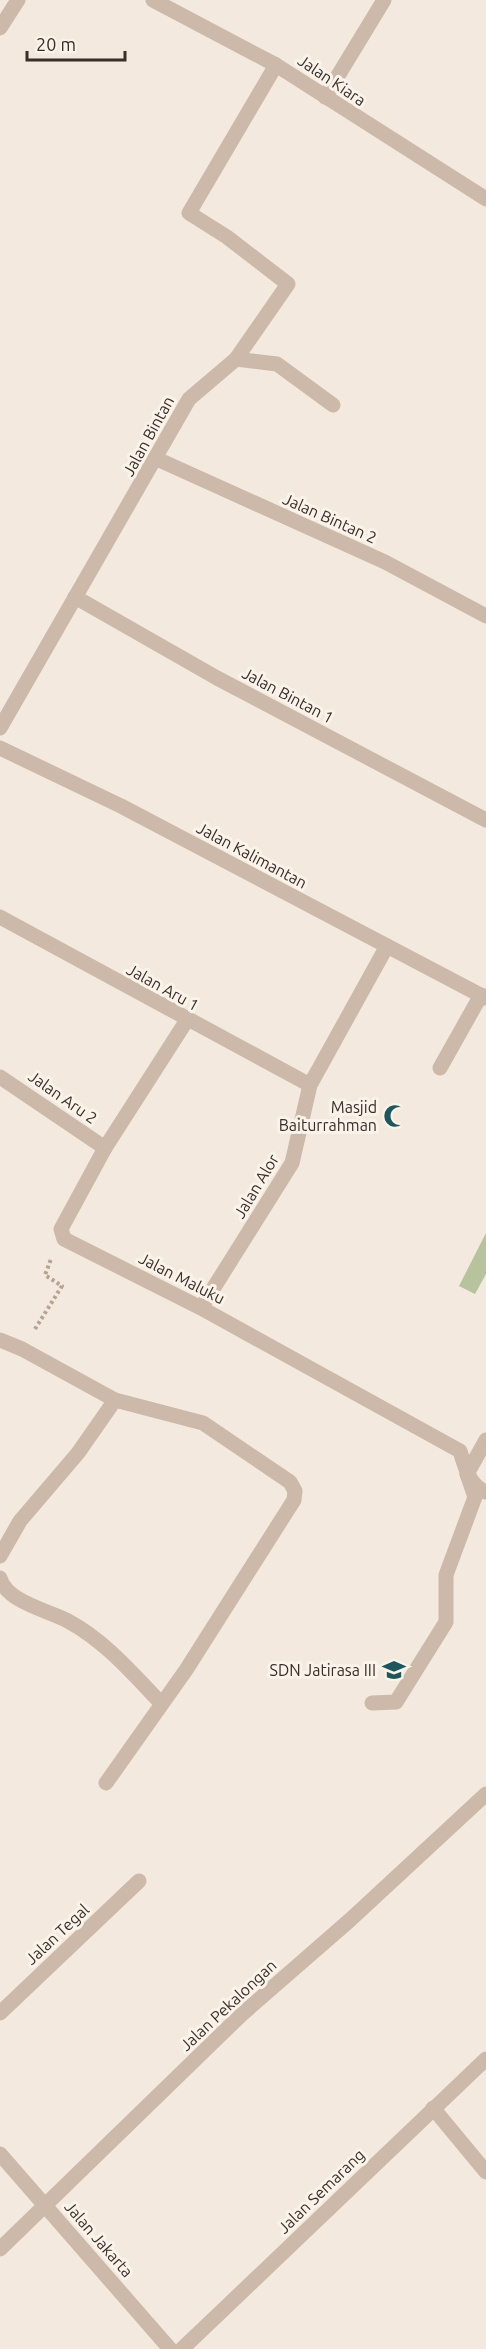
<svg xmlns="http://www.w3.org/2000/svg" width="486" height="2349" font-family="Ubuntu,sans-serif">
  <style>
    .green { fill: #b6c39d }
    .lines { fill: none; stroke-linecap: round; stroke-linejoin: round }
    .path { stroke: #b8a393; stroke-width: 4; stroke-dasharray: 3 3; stroke-linecap: butt }
    .lane { stroke: #ccb9a9; stroke-width: 15 }
    .street { stroke: #ccb9a9; stroke-width: 15 }
    .labels { text-anchor: middle; dominant-baseline: central; stroke-width: 6; stroke-linejoin: round; paint-order: stroke }
    .street-label { font-size: 16px; fill: #392e29; stroke: #faf3ea }
    .poi-label { font-size: 16px; fill: #392e29; stroke: #faf3ea; text-anchor: end }
  </style>
  <rect width="100%" height="100%" fill="#f3e9de"/>
  <path class="green" d="M486,1233V1274L475,1294L459,1286Z"/>
  <g class="lines">
    <path class="path" d="M35,1329L62,1286L45,1275L51,1259"/>
    <g class="lane">
      <path d="M236,359L277,364L333,405"/>
      <path d="M440,1068L481,995"/>
      <path d="M372,1703L396,1702L446,1622V1575L475,1497L467,1474"/>
    </g>
    <g class="street">
      <path d="M153,0L276,65L486,199"/>
      <path d="M0,28L18,0"/>
      <path d="M325,97L384,0"/>
      <path d="M157,459L385,562L486,616"/>
      <path d="M75,597L217,678L486,820"/>
      <path d="M0,728L189,399L236,359L288,284L227,237L189,213L276,65"/>
      <path d="M0,748L121,806L486,998"/>
      <path d="M0,917L310,1085"/>
      <path d="M187,1020L105,1148L61,1229L64,1239L201,1308L460,1451C465,1467 469,1485 486,1492"/>
      <path d="M0,1077L105,1148"/>
      <path d="M201,1308L292,1163L310,1085L387,946"/>
      <path d="M0,1340L22,1349L115,1400L203,1423L290,1482L295,1491L294,1500L186,1670L106,1783"/>
      <path d="M467,1474L486,1440"/>
      <path d="M0,1556L20,1521L78,1453L115,1400"/>
      <path d="M0,1578C7,1602 47,1610 68,1621C105,1641 132,1673 161,1703"/>
      <path d="M0,2013L139,1881"/>
      <path d="M433,2108L486,2172"/>
      <path d="M0,2154L170,2349"/>
      <path d="M0,2249L241,2015L350,1920L486,1794"/>
      <path d="M182,2349L486,2059"/>
    </g>
  </g>
  <defs>
    <g id="mosque-bare" transform="scale(1.8)"><path d="M3.5-4.9A6 6 0 1 0 3.5 4.9A5 5 0 1 1 3.5-4.9Z" fill="#1d565c" stroke="#faf3ea" stroke-width="2.5" paint-order="stroke"/></g>
    <g id="school-bare" transform="scale(1.8)"><path d="M0-5L7-2L0 1L-7-2ZM-4 1L0 2.5L4 1V4Q0 6-4 4Z" fill="#1d565c" stroke="#faf3ea" stroke-width="2.5" paint-order="stroke"/></g>
  </defs>
  <g fill-rule="evenodd">
    <use href="#mosque-bare" x="395" y="1116"/>
    <use href="#school-bare" x="394" y="1670"/>
  </g>
  <g class="labels">
    <g class="street-label">
      <text transform="translate(332 80) rotate(34)">Jalan Kiara</text>
      <text transform="translate(148 436) rotate(-61)">Jalan Bintan</text>
      <text transform="translate(330 518) rotate(24)">Jalan Bintan 2</text>
      <text transform="translate(288 695) rotate(28)">Jalan Bintan 1</text>
      <text transform="translate(252 855) rotate(28)">Jalan Kalimantan</text>
      <text transform="translate(163 987) rotate(29)">Jalan Aru 1</text>
      <text transform="translate(63 1097) rotate(35)">Jalan Aru 2</text>
      <text transform="translate(256 1186) rotate(-59)">Jalan Alor</text>
      <text transform="translate(182 1278) rotate(27)">Jalan Maluku</text>
      <text transform="translate(57 1934) rotate(-43)">Jalan Tegal</text>
      <text transform="translate(228 2005) rotate(-43)">Jalan Pekalongan</text>
      <text transform="translate(321 2191) rotate(-44)">Jalan Semarang</text>
      <text transform="translate(99 2239) rotate(49)">Jalan Jakarta</text>
    </g>
    <g class="poi-label">
      <text x="377" y="1107">Masjid<tspan x="377" dy="18">Baiturrahman</tspan></text>
      <text x="376" y="1670">SDN Jatirasa III</text>
    </g>
  </g>
  <path d="M27 51v9h98v-9" fill="none" stroke="#392e29" stroke-width="3"/>
  <text x="36" y="51" font-size="18" fill="#392e29" stroke="#faf3ea" stroke-width="4.5" paint-order="stroke">20 m</text>
</svg>
